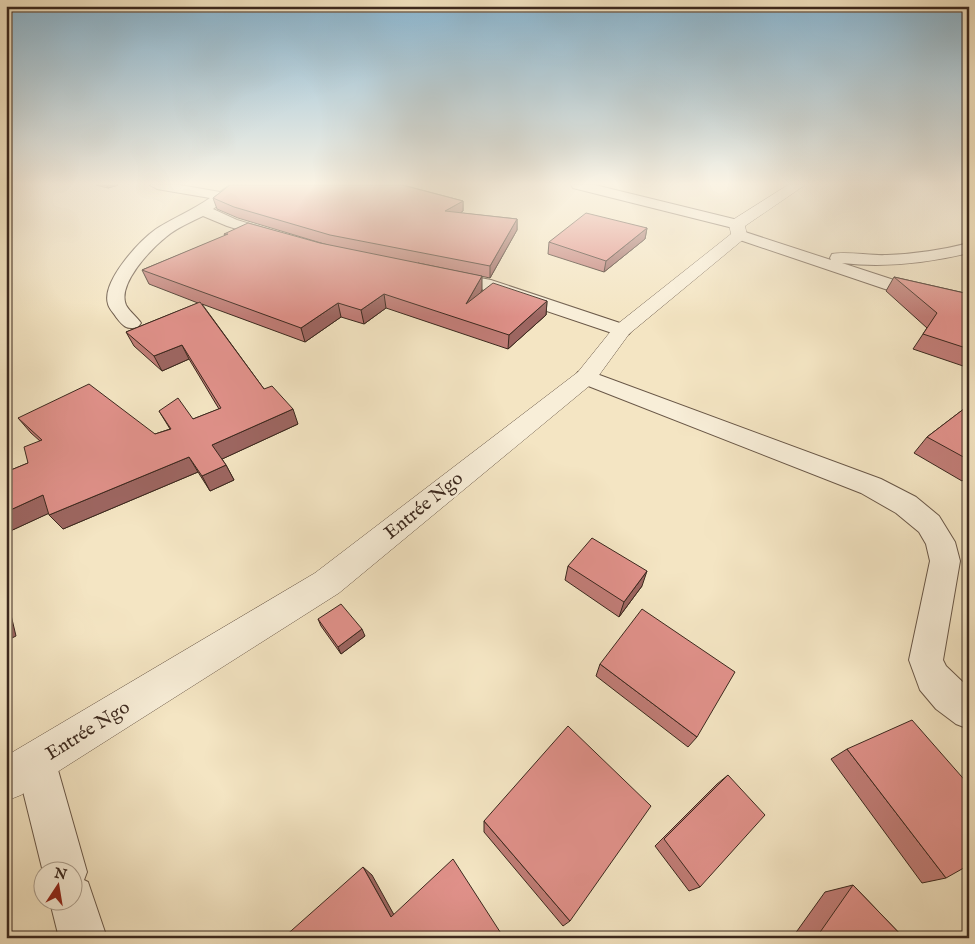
<svg xmlns="http://www.w3.org/2000/svg" width="975" height="944" font-family="'IM FELL English',serif">
  <style>
    .lines { fill: none; stroke-linecap: round; stroke-linejoin: round }
    .minor-casing { stroke: #695747; stroke-width: 2 }
    .tertiary-casing { stroke: #695747; stroke-width: 1 }
    .minor { fill: #f8eed8; fill-rule: evenodd }
    .tertiary { fill: #f8eed8; fill-rule: evenodd }
    .wall { fill: #c17d77; stroke: #3b281e }
    .shaded-wall { fill: #9d6661; stroke: #3b281e }
    .building { fill: #e0918a; stroke: #3b281e }
    .labels { text-anchor: middle; dominant-baseline: central; stroke-width: 5; stroke-linejoin: round; paint-order: stroke }
    .street-label { font-size: 19px; fill: #3b281e; stroke: #f8eed8 }
  </style>
  <rect width="100%" height="100%" fill="#f4e5c3"/>
  <filter id="stains"><feTurbulence type="fractalNoise" baseFrequency=".004" numOctaves="4"/><feColorMatrix values="0 0 0 0 .2 0 0 0 0 .09 0 0 0 0 .02 0 0 0 .5 -.17"/></filter>
  <radialGradient id="worn" r=".72"><stop offset=".6" stop-color="#630" stop-opacity="0"/><stop offset="1" stop-color="#630" stop-opacity=".3"/></radialGradient>
  <g class="lines">
    <g class="minor-casing">
      <g id="minor">
        <path d="M150,185H180L220,192L230,185H246L213,209L237,220L280,233L282,236L280,239H268L227,226L203,216C191,222 176,228 166,237C151,249 117,284 126,305C129,311 137,317 141,323L138,327C126,330 123,326 116,317C114,313 109,309 108,304C101,282 139,241 156,229C173,218 193,210 210,198L157,189Z"/>
        <path d="M571,185H595L742,221L745,224L742,227L737,229L573,188Z"/>
        <path d="M739,230L831,260L830,258L832,254C847,251 870,256 887,255C915,254 942,250 969,243V253C927,263 885,268 842,263L897,281L969,298V310L885,289L734,238L731,235L734,232Z"/>
        <path d="M448,272L491,280L629,326L632,330L629,334L622,336L615,334L481,289L442,281L439,277L442,273Z"/>
        <path d="M586,370L881,479L916,497L939,516L955,542L960,561L943,660L946,666L969,688V729L956,724L936,709L920,690L909,660L930,561L926,544L919,532L896,513L861,493L578,382L575,377L578,372Z"/>
        <path d="M36,743L50,749L56,763L87,872L84,880L88,882L107,938H59L50,902H72V872H43L16,763L22,749Z"/>
      </g>
    </g>
    <g class="tertiary-casing">
      <path id="tertiary" d="M788,185H805L745,226L747,235L745,238L629,334L594,382L339,593L21,795L6,801V756L315,573L578,372L615,326L731,234L729,224L731,221Z"/>
    </g>
    <use href="#minor" class="minor"/>
    <use href="#tertiary" class="tertiary"/>
  </g>
  <g class="wall">
    <path d="M96,185H118L108,188Z"/>
    <path d="M230,185H404H403L463,201V211L461,213L517,219V230L490,278L418,263L482,290V292L547,301L546,315L508,349L386,308L364,324L341,317L305,342L202,304L264,389L298,424L222,459L226,465L234,480L210,491L198,472L63,529L49,513L6,533V472L28,463L40,441L31,433L18,418L155,434L170,429L159,411L193,419L219,409L189,359L162,371L134,346L126,332L198,303L149,284L142,270L225,236L224,234L320,243L331,246L238,218L217,209L213,198Z"/>
    <path d="M647,228L645,239L604,272L548,254L549,242Z"/>
    <path d="M894,277L969,294V368L913,349L927,328L886,291Z"/>
    <path d="M969,405V475L962,481L914,453L927,437Z"/>
    <path d="M568,566L642,586L619,617L565,580Z"/>
    <path d="M318,619L365,636L341,654L321,626Z"/>
    <path d="M600,664L697,737L688,747L596,676Z"/>
    <path d="M847,749L946,878L922,883L831,759Z"/>
    <path d="M728,775L700,887L689,891L655,846L717,784Z"/>
    <path d="M484,821L570,921L563,926L484,832Z"/>
    <path d="M853,885L904,938H792L825,892Z"/>
  </g>
  <g class="shaded-wall">
    <path d="M107,185H118L108,188Z"/>
    <path d="M463,201V211L445,222V211Z"/>
    <path d="M517,219V230L490,278V266Z"/>
    <path d="M647,228L645,239L604,272L606,261Z"/>
    <path d="M482,276V290L467,318L466,304Z"/>
    <path d="M384,294L386,308L364,324L361,310Z"/>
    <path d="M547,301L546,315L508,349L509,335Z"/>
    <path d="M338,303L341,317L305,342L301,328Z"/>
    <path d="M182,345L189,359L162,371L154,356Z"/>
    <path d="M293,409L298,424L220,460L212,445Z"/>
    <path d="M189,457L198,472L63,529L49,515Z"/>
    <path d="M226,465L234,480L210,491L202,476Z"/>
    <path d="M43,495L56,510L6,533V512Z"/>
    <path d="M647,571L642,586L619,617L624,602Z"/>
    <path d="M6,594L16,636L6,641Z"/>
    <path d="M362,629L365,636L341,654L338,647Z"/>
    <path d="M363,867L372,875L398,922L391,917Z"/>
  </g>
  <g class="building">
    <path d="M230,185H402L463,201L445,211L517,219L490,266L330,235L234,207L213,198Z"/>
    <path d="M586,213L647,228L606,261L549,242Z"/>
    <path d="M248,223L320,243L482,276L466,304L493,283L547,301L509,335L384,294L361,310L338,303L301,328L142,270L228,234H224Z"/>
    <path d="M894,277L969,294V349L923,334L937,313Z"/>
    <path d="M200,302L264,389L272,386L293,409L212,445L226,465L202,476L189,457L49,515L43,495L6,512V472L28,463L24,447L42,440L18,418L89,384L155,434L171,429L159,411L178,398L193,419L221,408L182,345L154,356L126,332Z"/>
    <path d="M969,405V460L927,437Z"/>
    <path d="M592,538L647,571L624,602L568,566Z"/>
    <path d="M341,604L362,629L338,647L318,619Z"/>
    <path d="M642,609L735,672L697,737L600,664Z"/>
    <path d="M912,720L969,785V865L946,878L847,749Z"/>
    <path d="M568,726L651,806L570,921L484,821Z"/>
    <path d="M728,775L765,815L700,887L664,839Z"/>
    <path d="M453,859L504,938H283L363,867L391,917Z"/>
    <path d="M853,885L904,938H816Z"/>
  </g>
  <linearGradient id="sky" x2="0" y2="1"><stop stop-color="#89b8d5"/><stop offset="0.58" stop-color="#faf3e4"/><stop offset="1" stop-color="#faf3e4" stop-opacity="0"/></linearGradient>
  <rect width="975" height="317" fill="url(#sky)"/>
  <g class="labels">
    <g class="street-label">
      <text transform="translate(424 506) rotate(-39)">Entrée Ngo</text>
      <text transform="translate(88 731) rotate(-32)">Entrée Ngo</text>
    </g>
  </g>
  <rect width="975" height="944" fill="none" stroke="#f4e5c3" stroke-width="25"/>
  <rect x="8" y="8" width="960" height="929" fill="none" stroke="#3b281e" stroke-width="2.5"/>
  <rect x="12" y="12" width="950" height="919" fill="none" stroke="#3b281e"/>
  <g transform="translate(58 886) rotate(12)"><circle r="24" fill="#f8eed8" stroke="#ac9f8e"/>
  <path d="M0-4L9 19L0 12L-9 19Z" fill="#8f2418"/>
  <text y="-8" font-size="14" font-weight="bold" text-anchor="middle" fill="#3b281e">N</text>
  </g>
  <rect width="100%" height="100%" filter="url(#stains)"/>
  <rect width="100%" height="100%" fill="url(#worn)"/>
</svg>
